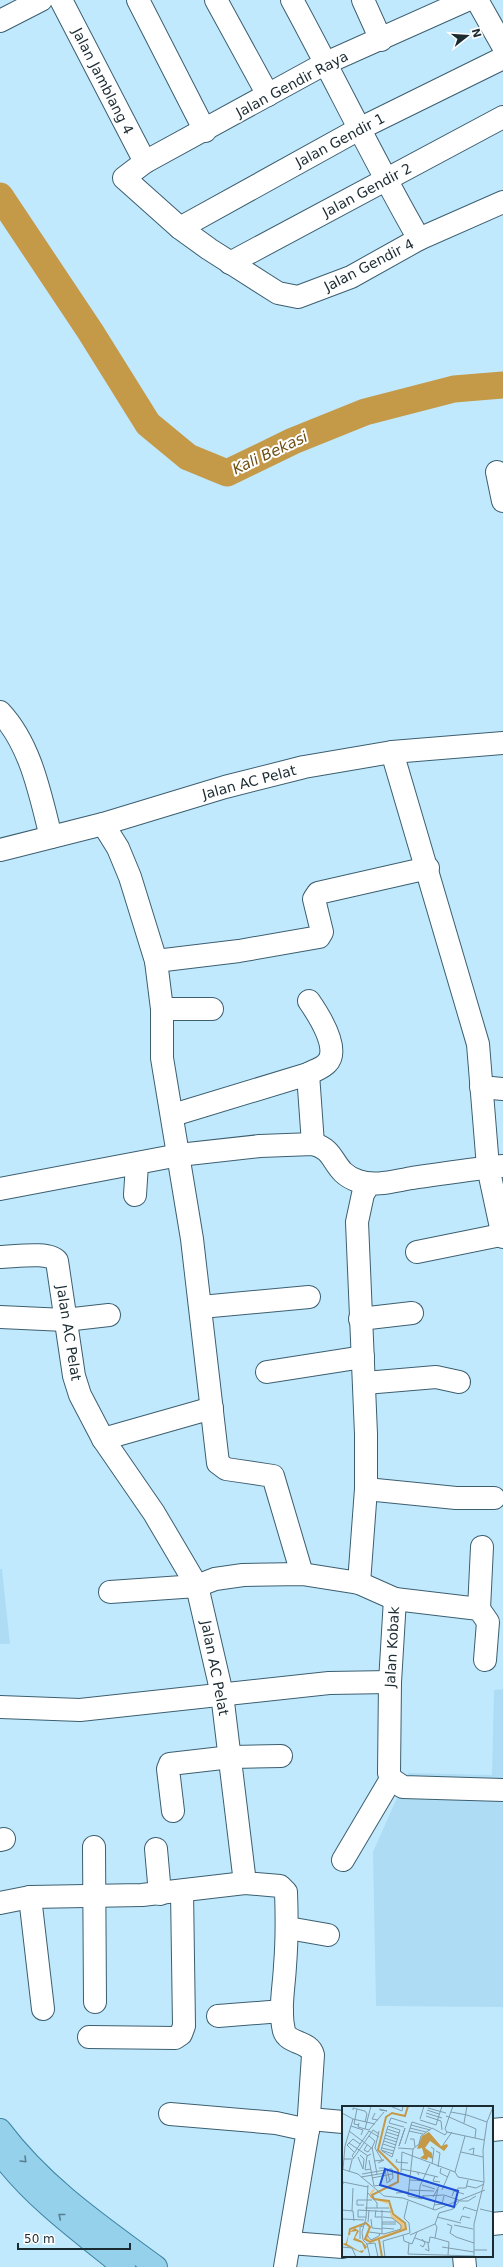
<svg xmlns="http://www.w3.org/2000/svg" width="503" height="2267" font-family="'DejaVu Sans',sans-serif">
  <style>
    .built { fill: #aedcf4 }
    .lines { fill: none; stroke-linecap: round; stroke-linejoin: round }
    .river { stroke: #c49948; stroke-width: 27 }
    .minor-casing { stroke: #3c5f70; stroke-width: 24 }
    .major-casing { stroke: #3d83a2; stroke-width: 24 }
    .minor { stroke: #fff; stroke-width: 22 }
    .major { stroke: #96d1ec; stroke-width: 22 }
    .oneway { stroke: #587e8f }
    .labels { text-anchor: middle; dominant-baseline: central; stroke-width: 4; stroke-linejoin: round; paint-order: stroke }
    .street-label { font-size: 14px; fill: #1b2b32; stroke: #fff }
    .water-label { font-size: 15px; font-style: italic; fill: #6e5113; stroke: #fff }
    .inset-river { fill: none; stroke: #c49948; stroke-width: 2 }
    .inset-road { fill: none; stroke: #7f9dac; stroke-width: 1 }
    .view { fill: #1d4ed8; fill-opacity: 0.15; stroke: #1d4ed8; stroke-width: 2 }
    .inset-edge { fill: none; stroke: #1b2b32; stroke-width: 2 }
  </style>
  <rect width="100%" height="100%" fill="#c1e9fd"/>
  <g class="built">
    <path d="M0,1569H2L10,1644H0Z"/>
    <path d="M503,1689V2007L376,2006L373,1852L408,1773L492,1775L494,1690Z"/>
  </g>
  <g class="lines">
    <path class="river" d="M0,196L90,331L148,424L188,457L227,473L293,441L365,412L454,389L503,385"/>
    <g class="minor-casing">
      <g id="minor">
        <path d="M61,0L145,162"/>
        <path d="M138,0L205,131"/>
        <path d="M216,0L268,95"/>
        <path d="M292,0C335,79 374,161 419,239"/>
        <path d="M363,0L381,40"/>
        <path d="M467,0L326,63L145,162L124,178L180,228L209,249L278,293L298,297L351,277L419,239L503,202"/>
        <path d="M477,0L503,46"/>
        <path d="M0,21L41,0"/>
        <path d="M180,228L359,129L503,58"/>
        <path d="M230,263L503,117"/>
        <path d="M497,472L503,501"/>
        <path d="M0,712C31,745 40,794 51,837"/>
        <path d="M392,752L478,1044L488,1167L503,1237"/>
        <path d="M103,824L118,848L130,877L156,961L162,1009V1058L192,1239L218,1463L226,1469L273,1476L302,1574"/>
        <path d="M0,850L103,824L225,787L304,767L392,752L503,743"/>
        <path d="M156,961L239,951L319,937L322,932L314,899L318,893L428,868"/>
        <path d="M162,1009H212"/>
        <path d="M308,1074C313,1071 323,1068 327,1063C341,1049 318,1014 309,1001"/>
        <path d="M481,1087L503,1089"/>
        <path d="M173,1115L308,1074L313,1144"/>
        <path d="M0,1189L179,1155L260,1146L313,1144C338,1150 331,1172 358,1181C375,1187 394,1181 412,1178C442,1174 472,1169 503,1166"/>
        <path d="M135,1195L137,1164"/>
        <path d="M417,1252L501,1235"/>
        <path d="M0,1257C13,1257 50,1251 57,1261L74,1376L80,1395L103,1439L154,1513L197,1586L222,1694L245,1883L280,1886L286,1892C287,1917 287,1941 285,1966C284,1987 279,2010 284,2031C288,2044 310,2041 313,2055L308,2130L285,2267"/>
        <path d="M201,1307L309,1297"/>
        <path d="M0,1317L65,1320L109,1315"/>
        <path d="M360,1319L412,1313"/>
        <path d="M267,1372L363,1357"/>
        <path d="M365,1383L436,1377L459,1382"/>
        <path d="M103,1439L212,1408"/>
        <path d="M366,1489L456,1498H494"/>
        <path d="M359,1583L366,1489V1434L357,1222L363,1194L369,1184"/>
        <path d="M110,1592L197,1586L215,1579L243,1575L302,1574L359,1583L395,1599L479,1609L488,1622L485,1660"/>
        <path d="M479,1609L482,1547"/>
        <path d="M0,1707L80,1710L329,1683L390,1682"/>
        <path d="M391,1779L389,1773L390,1682L395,1599"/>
        <path d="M391,1779L403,1787L503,1790"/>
        <path d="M173,1811L168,1769L170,1764L231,1757L281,1756"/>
        <path d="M0,1840L4,1839"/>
        <path d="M94,1847L95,2002"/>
        <path d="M156,1849L160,1894"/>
        <path d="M343,1860L391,1779"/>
        <path d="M30,1897L43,2009"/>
        <path d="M0,1903L30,1897L142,1895L245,1883"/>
        <path d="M288,1928L328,1935"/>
        <path d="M218,2016L282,2011"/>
        <path d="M89,2037L175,2038L181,2034L184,2026L182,1891"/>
        <path d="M170,2114L276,2123L308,2130"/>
        <path d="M310,2119L343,2122"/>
        <path d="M492,2130L503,2129"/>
        <path d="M492,2224L503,2223"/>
        <path d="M290,2243L343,2247"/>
        <path d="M464,2256L465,2267"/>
      </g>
    </g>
    <g class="major-casing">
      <g id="major">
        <path d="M0,2130C43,2187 99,2225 156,2267"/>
        <path d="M3,2157C36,2200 82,2233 124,2267"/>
      </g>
    </g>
    <use href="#minor" class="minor"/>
    <use href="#major" class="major"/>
  </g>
  <defs><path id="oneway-chevron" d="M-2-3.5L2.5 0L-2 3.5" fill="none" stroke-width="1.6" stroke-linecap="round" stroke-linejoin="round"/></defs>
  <g class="oneway">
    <use href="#oneway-chevron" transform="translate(24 2160) rotate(45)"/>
    <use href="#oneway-chevron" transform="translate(61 2216) rotate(-141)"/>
  </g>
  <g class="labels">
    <g class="street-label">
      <text transform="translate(103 81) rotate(63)">Jalan Jamblang 4</text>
      <text transform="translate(292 84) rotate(-28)">Jalan Gendir Raya</text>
      <text transform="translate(340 140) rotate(-28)">Jalan Gendir 1</text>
      <text transform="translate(367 190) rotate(-28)">Jalan Gendir 2</text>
      <text transform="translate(369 265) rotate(-27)">Jalan Gendir 4</text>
      <text transform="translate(249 782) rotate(-15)">Jalan AC Pelat</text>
      <text transform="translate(69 1333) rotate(81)">Jalan AC Pelat</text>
      <text transform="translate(392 1647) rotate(-87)">Jalan Kobak</text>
      <text transform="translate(215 1668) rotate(79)">Jalan AC Pelat</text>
    </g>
    <g class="water-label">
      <text transform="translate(270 453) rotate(-25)">Kali Bekasi</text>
    </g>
  </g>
  <g transform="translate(342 2106)">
    <rect width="151" height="151" fill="#c1e9fd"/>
    <path d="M31,83L33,84L28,89L34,94L45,95L50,109L60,115L64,123L28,135L23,132L28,118L26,132L28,134L57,124L59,120L49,111L46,98L28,92V87Z" fill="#eec57e"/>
    <path d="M87,26L99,40L105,38L106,40L102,45L88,35L83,42L90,47L91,53L86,51L85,54L78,52L82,49L80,42L75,43L80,30ZM13,122L17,125L13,132L20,135L25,141L20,147L0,138L4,137L7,127L5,138L17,145L23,144L20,137L11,134L15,125L8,126Z" fill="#c49948"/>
    <path class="inset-river" d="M7,129L8,123L24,117L28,121L23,133L28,136L64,123L63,117L51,108L47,95L32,93L30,89L56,76V64L36,44L44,11L50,7L63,10L66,0M37,134L40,151"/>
    <path class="inset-road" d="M48,0L60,5L61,0M111,0L107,11L134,23L133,32M86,2L104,7M15,3L12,18L17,19M37,3L45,5L38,4M11,4V2L23,5L25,8L23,16M85,4L97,8M109,6L125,9M0,7L11,13L3,40L1,63M33,7L30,13L36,14M84,7L100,12M125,9L145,16M84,10L99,15L100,24M104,10L107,11L103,23L105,26M11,13L33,18M78,13L82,0M78,14L94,19L100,0M17,17L16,21L27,24L42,6M122,17L125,0M69,19L88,24M9,20L21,24L19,29M62,21L47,17L49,12L65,17M63,22L57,40L63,22M68,22L84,26M23,23L29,0M45,23L57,27M7,25L31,43M37,25L33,42L40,54M67,25L81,28M44,26L57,30M105,26L142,34M43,29L55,33M27,30L33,35L30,42M42,32L55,36M68,33H72L73,41M42,35L54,39M7,37L26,50M41,38L53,42M63,38L70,16L89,22M25,39L22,44L26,46L29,42M101,39L110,26M30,41L35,68M89,41L92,43L90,58M40,42L52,45M56,42L71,43M127,44L132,42L131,49M40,45L50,51L58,24L46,20L39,44L51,48M94,45L98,47L96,61M12,46L5,39L11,33L18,38M119,46L141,51M16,51L21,63L22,53L18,49M12,52L10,50L27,25L37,31M2,53H11L31,24L37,28M55,53L54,56L66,57M27,54L32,80L39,79M32,55L42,54L36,57M37,62H43L45,77L51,72L50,63H47M99,62L98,67L106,71M0,63L16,68L42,90L61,92L93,104L143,84M29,63L23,64L25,50L29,48M45,63L48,76M59,63L75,66L77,69M7,66L10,54M59,66L60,46L113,66L116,71L142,76M75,66L96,71M113,66L123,30M20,68L43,64M93,70L91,75L98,76M19,71L43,67M30,72L50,68M67,74L86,75M1,78V76L26,81M80,79L93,83M125,80L134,82L142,78M66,84L92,85M100,84L108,65M25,86L35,97V102M115,86L116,82H124L126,74M54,87L66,86M82,89L80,93L66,90L71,43L77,38L79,30L90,22L103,29L105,26M80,90L102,89L117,94M110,90L112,85L122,88M91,91L97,80M77,92L78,80L88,58M118,95H126L134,90M22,99H15V94H30M92,99L100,98L102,90M23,102H47M138,103L151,106M0,104L11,105L12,115M34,104L33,111H40M91,104L96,83M121,104L122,101L135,105M10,105L11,82M24,111H16V104L49,106M95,111L119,117M0,113L22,114M29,113L30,122L40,123M118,115L120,110L128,112M26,116L27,104M40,116H54M40,118H54M105,118L110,120L108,127L114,131L132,137M112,119L131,123M40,122L52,123M27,126L42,128L59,123V119L50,112L41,111M40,128V104M25,129L29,134L37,130L38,127M61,129L62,135L70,138L75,126M68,129L93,118L97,107L111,103L118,94M73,132L87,137L88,131L93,132L95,121L93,118M93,132L107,136L106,149M18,133V121L21,120M67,137L66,148L132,150M24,138L33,137L36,151M25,138L21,134L20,126L24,112L26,79M25,138L28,151M78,139L81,141L83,137L80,133M0,141L10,142L14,151M100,141L132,146M83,143L87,145L86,137M132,144H145M43,151L41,135L68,127L67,117L62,112L66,95M132,151V118L142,76L141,44L145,16L151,1"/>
    <path class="view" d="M43,63L116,85L112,101L38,79Z"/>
    <rect width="151" height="151" class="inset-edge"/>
  </g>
  <g transform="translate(467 36) rotate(73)" stroke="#ffffff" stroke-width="3" paint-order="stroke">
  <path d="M0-3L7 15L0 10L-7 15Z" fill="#1b2b32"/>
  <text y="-6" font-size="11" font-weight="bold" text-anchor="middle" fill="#1b2b32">N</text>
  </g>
  <path d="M18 2243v6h112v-6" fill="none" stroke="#1b2b32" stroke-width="2"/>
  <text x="24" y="2243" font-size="12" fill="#1b2b32" stroke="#ffffff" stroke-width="3" paint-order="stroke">50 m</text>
</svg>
